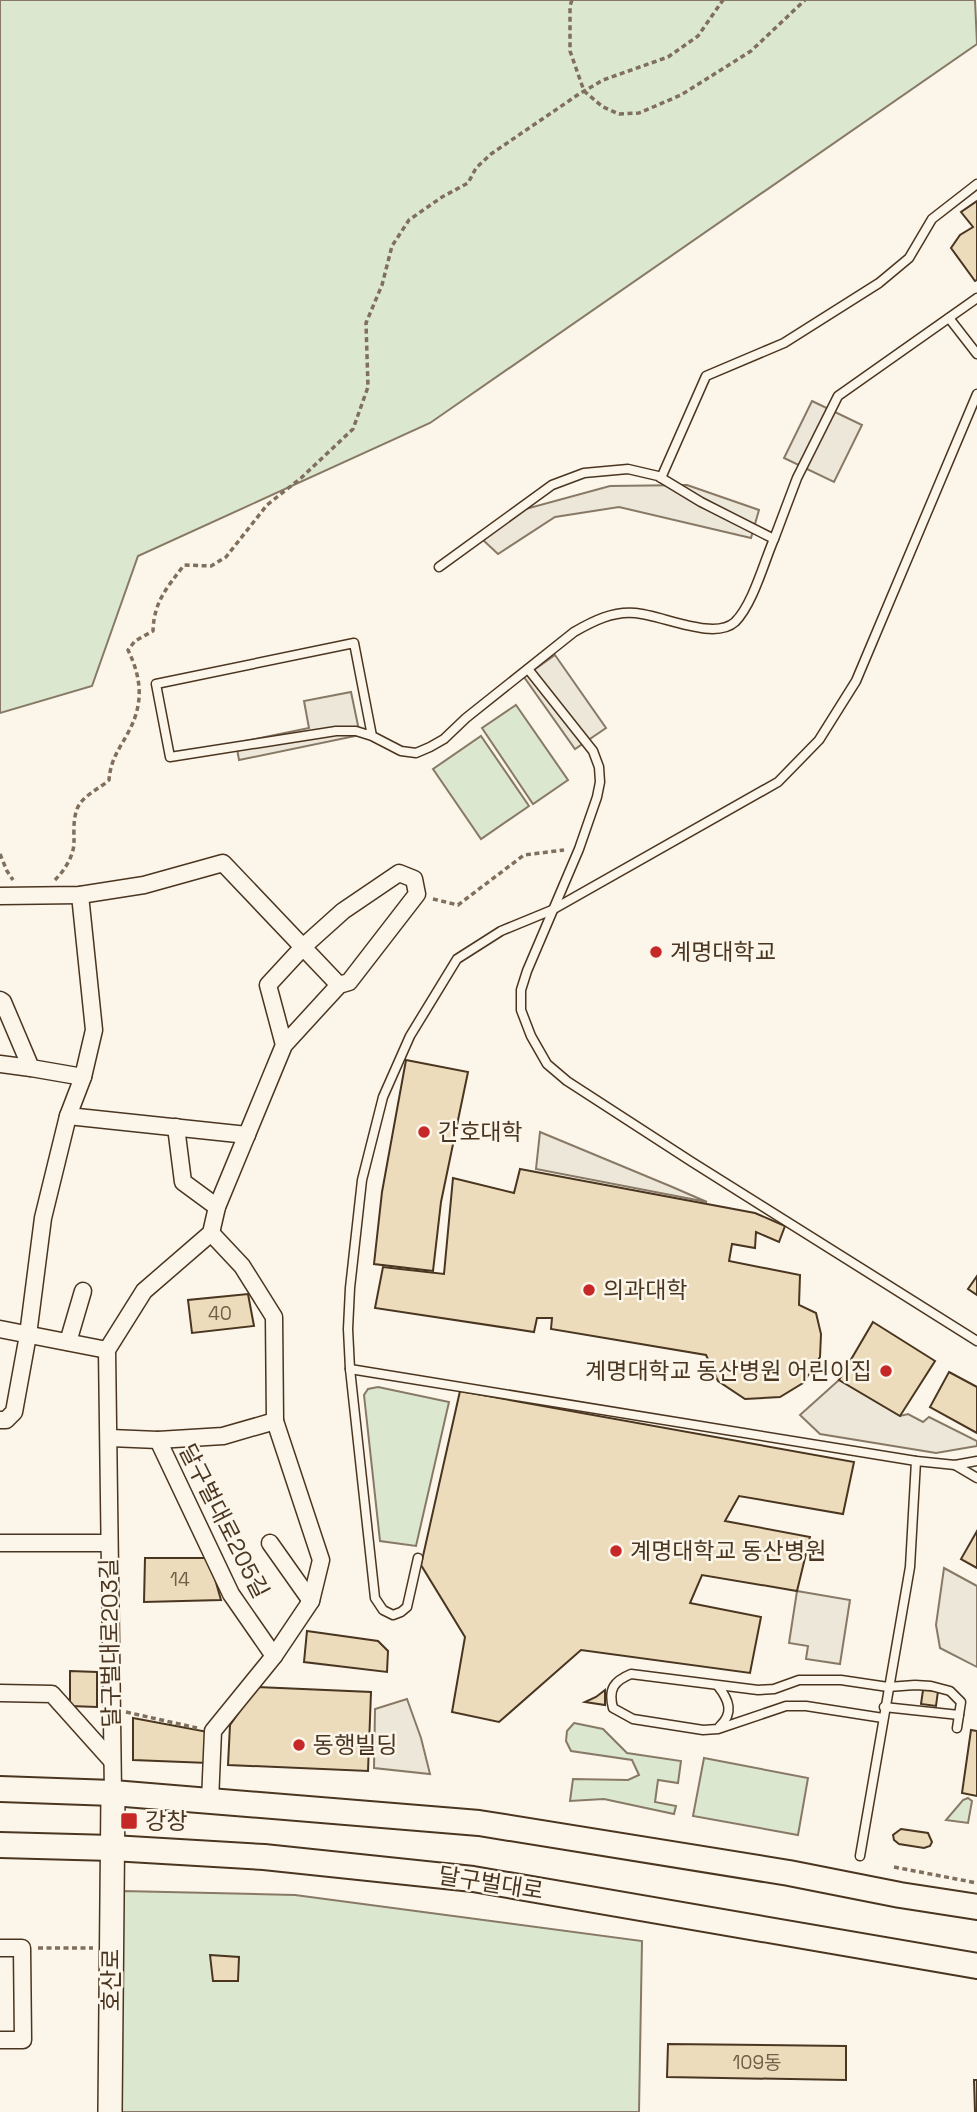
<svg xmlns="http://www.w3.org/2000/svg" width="977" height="2112" font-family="'Space Grotesk','Noto Sans KR',sans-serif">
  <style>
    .green { fill: #dce7d0; stroke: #887966; stroke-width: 2 }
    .parking { fill: #ede7d9; stroke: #887966; stroke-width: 2 }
    .building { fill: #ecdcbc; stroke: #4a3520; stroke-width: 2 }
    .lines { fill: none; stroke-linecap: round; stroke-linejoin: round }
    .lane-casing { stroke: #4a3520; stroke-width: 11 }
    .street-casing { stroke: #4a3520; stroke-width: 19 }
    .secondary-casing { stroke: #4a3520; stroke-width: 26 }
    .primary-casing { stroke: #4a3520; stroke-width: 28 }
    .path { stroke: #7f6f5c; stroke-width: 3.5; stroke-dasharray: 5 3.5; stroke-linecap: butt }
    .lane { stroke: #fbf6e9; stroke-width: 8 }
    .street { stroke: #fbf6e9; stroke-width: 16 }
    .secondary { stroke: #fbf6e9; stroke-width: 23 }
    .primary { stroke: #fbf6e9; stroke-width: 24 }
    .poi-dot { fill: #c62828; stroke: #fbf6e9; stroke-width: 2.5 }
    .labels { text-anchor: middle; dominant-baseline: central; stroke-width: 5; stroke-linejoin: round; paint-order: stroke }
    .number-label { font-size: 19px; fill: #725f47 }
    .poi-label { font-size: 23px; fill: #4a3520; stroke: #fbf6e9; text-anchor: start }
    .street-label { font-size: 23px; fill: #4a3520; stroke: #fbf6e9 }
  </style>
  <rect width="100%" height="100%" fill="#fbf6e9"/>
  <g class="green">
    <path d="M0,0H975L977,44L430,423L138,556L92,686L0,713Z"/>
    <path d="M516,705L568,780L533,804L482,728Z"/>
    <path d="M481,736L529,806L481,839L433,769Z"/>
    <path d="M378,1387L449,1402L416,1546L380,1541L364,1395L368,1389Z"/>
    <path d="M574,1723L603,1729L627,1753L681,1761L678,1783L658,1780L655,1802L676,1806L674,1814L604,1799L570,1801L573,1779L628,1780L639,1775L632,1760L571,1751L566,1741L567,1731Z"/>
    <path d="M704,1758L808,1778L798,1835L693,1816Z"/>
    <path d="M968,1798L972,1801L968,1823L946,1820L963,1800Z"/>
    <path d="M122,1891L295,1895L642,1941L639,2112H120Z"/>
  </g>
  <g class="parking">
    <path d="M812,401L862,425L834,482L784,458Z"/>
    <path d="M687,485L759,510L751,538L619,507L555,517L498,554L483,540L511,513L610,486Z"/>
    <path d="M555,655L606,728L575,749L524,677Z"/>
    <path d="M351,692L360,735L239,760L236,743L309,728L304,701Z"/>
    <path d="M540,1132L670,1186L707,1202L536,1169Z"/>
    <path d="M839,1380L900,1416L908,1414L923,1422L929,1417L977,1441V1446L936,1453L820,1434L800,1415Z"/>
    <path d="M944,1568L977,1586V1667L940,1648L936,1625Z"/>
    <path d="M797,1591L850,1600L840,1664L806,1659L808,1646L789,1643Z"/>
    <path d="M407,1699L421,1738L430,1774L374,1768L375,1709Z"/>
  </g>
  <g class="building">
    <path d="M977,201V280L975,281L951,248L960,235L973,227L961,212Z"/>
    <path d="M406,1060L468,1072L441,1202L433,1271L374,1264L382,1192Z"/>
    <path d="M520,1169L755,1213L785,1226L779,1242L756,1232L755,1248L732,1244L729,1261L800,1275L799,1305L816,1313L821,1334L820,1357L803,1383L780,1397L745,1399L718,1381L706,1355L551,1329L552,1318H537L534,1332L375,1308L383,1267L444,1274L453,1178L514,1193Z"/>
    <path d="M977,1276V1295L968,1289Z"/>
    <path d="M248,1294L254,1326L192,1333L188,1300Z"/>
    <path d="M873,1322L935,1361L900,1416L839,1380Z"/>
    <path d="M949,1372L977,1387V1433L930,1407Z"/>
    <path d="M460,1391L854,1462L843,1514L739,1496L725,1521L810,1537L797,1591L702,1575L690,1603L761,1617L750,1673L581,1650L499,1722L452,1712L465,1637L421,1565Z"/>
    <path d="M977,1531V1568L961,1559Z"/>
    <path d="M145,1558H209L221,1600L144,1602Z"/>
    <path d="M307,1631L378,1641L388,1651L387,1672L304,1662Z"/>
    <path d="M70,1671L97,1672V1707L70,1706Z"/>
    <path d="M257,1687L371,1692L368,1771L228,1765L230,1725Z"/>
    <path d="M605,1690V1705L585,1702L596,1697Z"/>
    <path d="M923,1690L938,1691L936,1706L921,1704Z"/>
    <path d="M133,1718L208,1732V1763L133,1760Z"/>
    <path d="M971,1730L977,1731V1796L962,1793Z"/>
    <path d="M901,1829L928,1833L932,1842L930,1846L924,1848L899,1844L894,1840L893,1835Z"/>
    <path d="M210,1955L239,1957L238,1981H213Z"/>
    <path d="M668,2044L846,2046V2080L667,2077Z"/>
    <path d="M974,2080H977V2112H975Z"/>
  </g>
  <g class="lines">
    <g class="lane-casing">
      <g id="lane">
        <path d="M949,318L977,354"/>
        <path d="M661,478L706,376L784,343L879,283L909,258L932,219L977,184"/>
        <path d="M439,567L552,485L584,473L628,469L658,476L701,502L774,539L797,478L838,396L977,298"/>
        <path d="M528,669L593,751L599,767L600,782L597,797L579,849L527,971L521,990V1010L531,1036L547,1064L567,1081L692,1162L977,1341"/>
        <path d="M372,736L354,643L156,684L170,757L336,731H356L372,736L401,751L416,753L430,747L444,739L466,718L574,632C593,621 613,611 635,613C662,615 714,641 735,622C753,604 764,562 774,539"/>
        <path d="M350,1369L916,1461L955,1465L977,1461"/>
        <path d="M955,1465L977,1478"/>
        <path d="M418,1558L407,1607L401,1612L393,1615L383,1610L375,1598L350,1369L348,1329L350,1288L362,1180L383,1097L410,1036L457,959L501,931L552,910L778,782L819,740L856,681L977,394"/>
        <path d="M718,1686C729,1700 734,1713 720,1726"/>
        <path d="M884,1707L959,1715"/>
        <path d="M883,1718L806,1706H786L718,1729L703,1730L633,1719L613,1708C608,1689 614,1681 631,1674L758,1690L774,1689L799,1680H841L888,1687L915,1685L931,1686L950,1691L961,1702L957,1728"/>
        <path d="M860,1856L910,1567L916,1461"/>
      </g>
    </g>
    <g class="street-casing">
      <g id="street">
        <path d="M0,896L80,895L144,885L223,863L339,985"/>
        <path d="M0,1000L3,1002L31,1068L83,1077"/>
        <path d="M0,1064L31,1068"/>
        <path d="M68,1116L247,1135"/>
        <path d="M176,1127L183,1182L217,1207"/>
        <path d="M0,1329L107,1350"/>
        <path d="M68,1342L83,1291"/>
        <path d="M0,1420H6L14,1412L28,1335L43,1218L68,1116L83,1077L94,1030L80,895"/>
        <path d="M110,1438L158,1440L223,1436L275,1421"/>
        <path d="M158,1440L231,1594L274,1656"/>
        <path d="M0,1543H108"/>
        <path d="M270,1543L311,1601"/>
        <path d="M0,1693L52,1694L112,1761"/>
        <path d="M113,1793L107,1350L144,1291L211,1233L217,1207L284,1045L339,985L349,982L417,894L414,879L399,873L343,911L304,946L268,985L284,1045"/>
        <path d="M210,1801L213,1731L274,1656L311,1601L321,1560L275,1421L274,1317L242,1266L211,1233"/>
        <path d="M0,1948H22L23,2040H0"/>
      </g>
    </g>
    <g class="secondary-casing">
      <path id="secondary" d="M110,2112L113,1793"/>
    </g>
    <g class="primary-casing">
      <g id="primary">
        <path d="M0,1789L113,1793L479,1823L789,1873L900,1895L977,1907"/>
        <path d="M0,1845L112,1848L264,1857L473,1879L977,1966"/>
      </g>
    </g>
    <g class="path">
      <path d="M572,0L570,6V51L584,91L603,107L619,114L639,113L681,95L751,51L805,0"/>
      <path d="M0,854L7,871L13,880"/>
      <path d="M55,880C64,871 74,856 74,842C74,832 73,820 77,809C82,796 99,789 109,780C111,757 120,749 130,729C144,701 141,677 128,650L135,641L153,631C154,601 167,588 184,565L211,566L226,557L267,505L301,478L353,429L368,387L366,323L382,285L392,246L409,220L442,197L468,183L476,168L491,154L579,94L603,80L668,57L698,36L723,0"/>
      <path d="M433,899L458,905L524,855L564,850"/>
      <path d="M126,1712L197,1728"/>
      <path d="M894,1867L977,1883"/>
      <path d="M38,1948H93"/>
    </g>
    <use href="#lane" class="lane"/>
    <use href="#street" class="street"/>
    <use href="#secondary" class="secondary"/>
    <use href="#primary" class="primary"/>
  </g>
  <g class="poi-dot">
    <circle cx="656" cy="952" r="7"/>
    <circle cx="424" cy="1132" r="7"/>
    <circle cx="589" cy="1290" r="7"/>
    <circle cx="886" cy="1371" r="7"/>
    <circle cx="616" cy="1551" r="7"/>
    <circle cx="299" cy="1745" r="7"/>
    <rect x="120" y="1812" width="18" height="18" rx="3.5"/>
  </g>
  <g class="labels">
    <g class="number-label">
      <text x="220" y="1313">40</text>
      <text x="180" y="1579">14</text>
      <text x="757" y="2062">109동</text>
    </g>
    <g class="poi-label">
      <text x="670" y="952">계명대학교</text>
      <text x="438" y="1132">간호대학</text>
      <text x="603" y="1290">의과대학</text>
      <text x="872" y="1371" text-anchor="end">계명대학교 동산병원 어린이집</text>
      <text x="630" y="1551">계명대학교 동산병원</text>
      <text x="313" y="1745">동행빌딩</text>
      <text x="145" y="1821">강창</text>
    </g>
    <g class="street-label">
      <text transform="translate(224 1521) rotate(63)">달구벌대로205길</text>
      <text transform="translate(110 1643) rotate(-91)">달구벌대로203길</text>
      <text transform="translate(491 1883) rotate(9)">달구벌대로</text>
      <text transform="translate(111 1980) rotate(-90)">호산로</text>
    </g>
  </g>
</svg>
